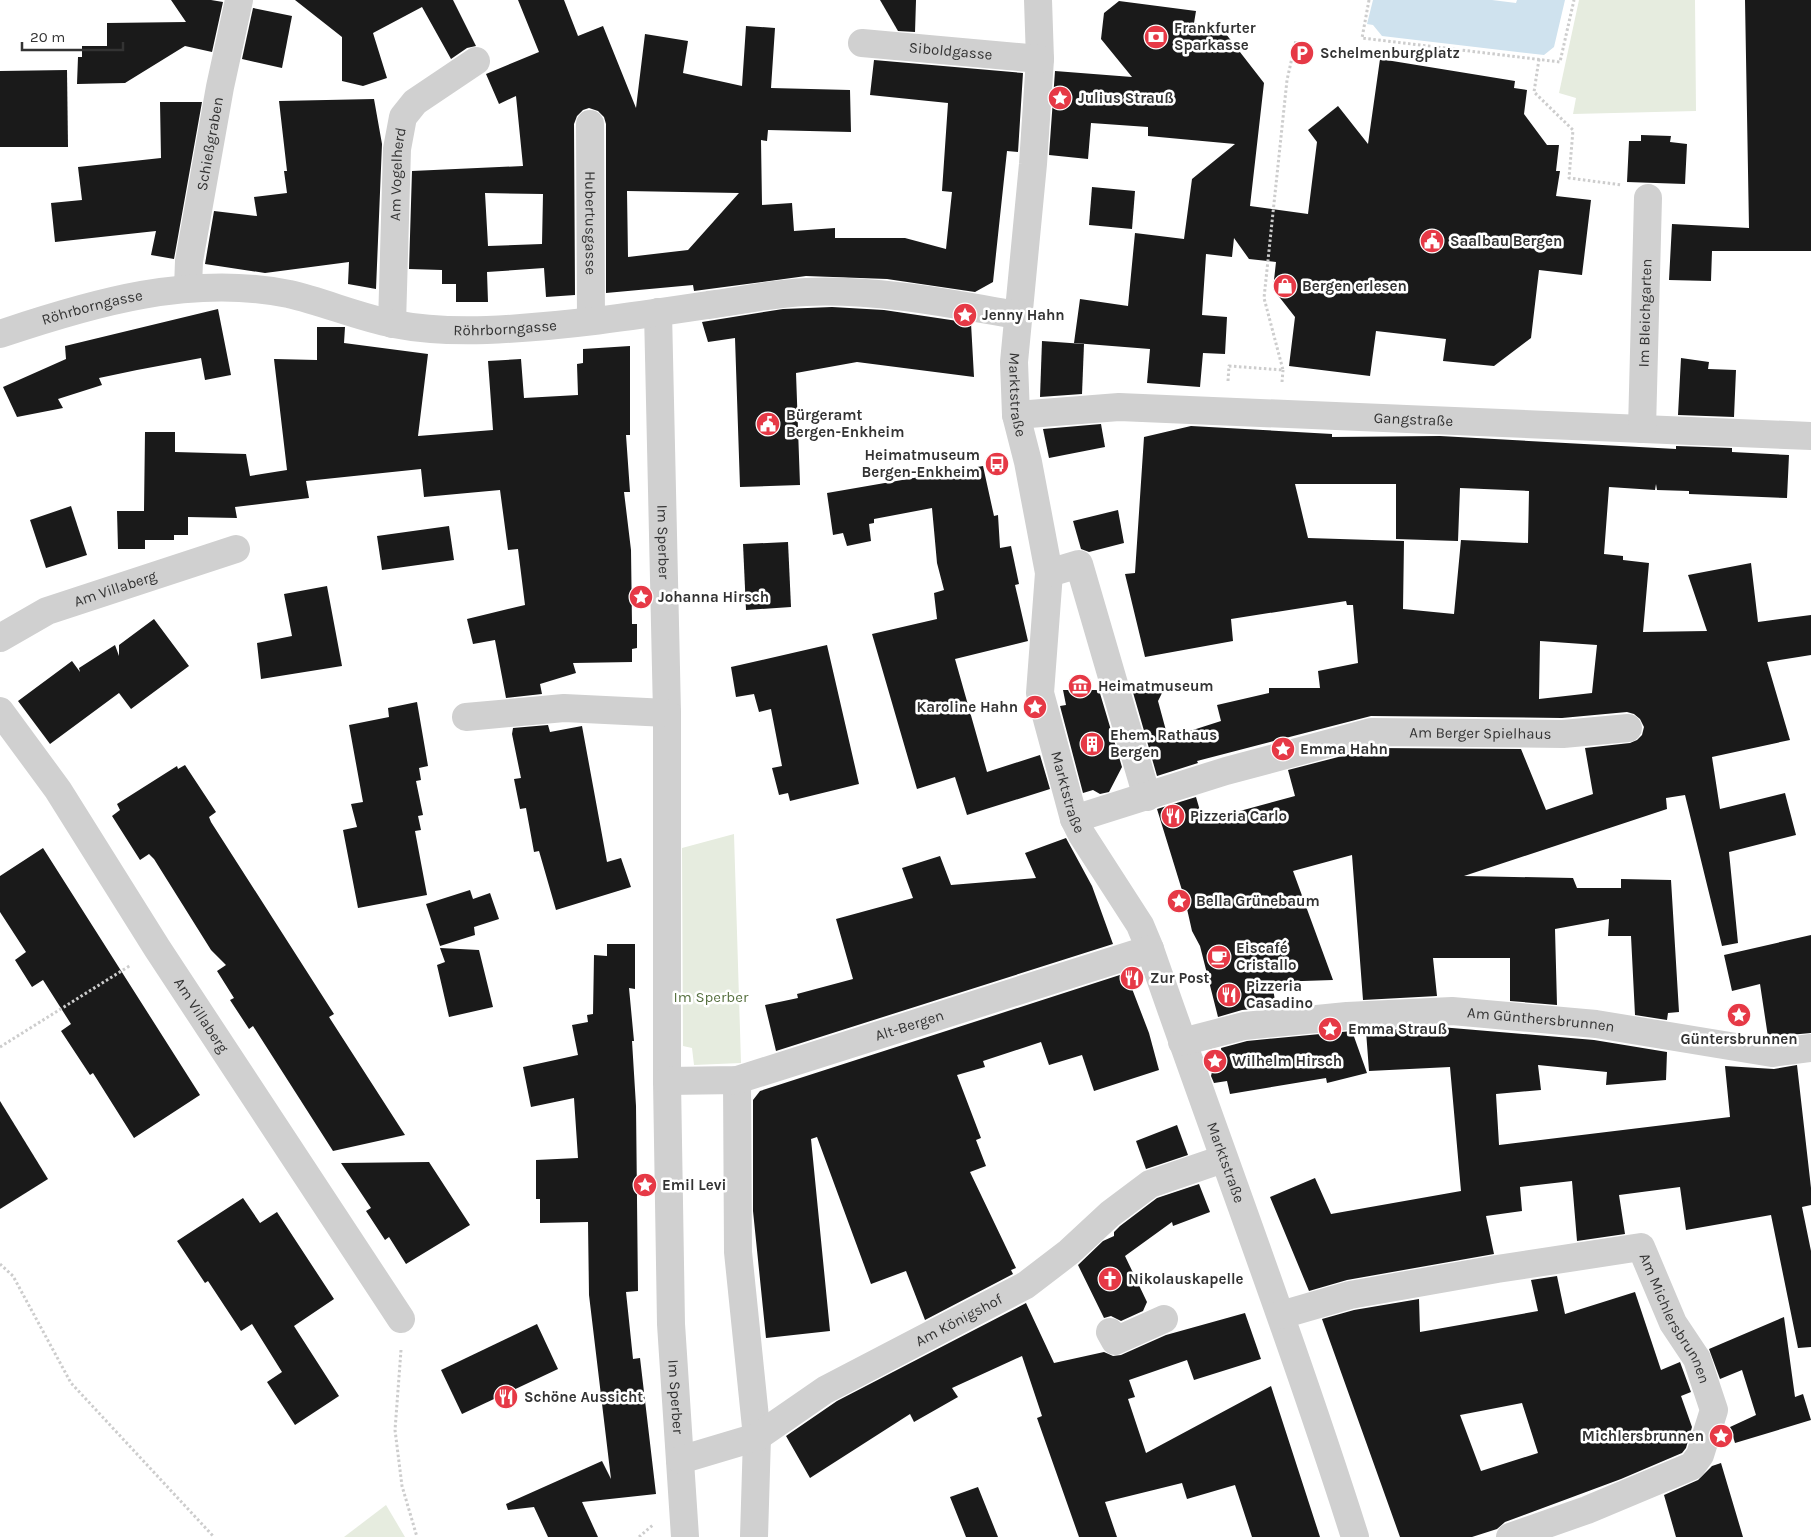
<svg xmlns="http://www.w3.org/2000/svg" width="1811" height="1537" font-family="Karla,sans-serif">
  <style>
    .green { fill: #e6ecdf }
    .water { fill: #cfe2ee }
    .building { fill: #1a1a1a; fill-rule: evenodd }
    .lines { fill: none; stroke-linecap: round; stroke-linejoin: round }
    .path { stroke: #cdcdcd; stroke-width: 3; stroke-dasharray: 2.5 2.5; stroke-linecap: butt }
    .minor { stroke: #d0d0d0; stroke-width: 28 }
    .labels { text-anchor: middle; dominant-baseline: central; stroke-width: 5; stroke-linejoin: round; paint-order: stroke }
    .poi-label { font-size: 15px; font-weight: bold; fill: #333; stroke: #fff; text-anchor: start }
    .street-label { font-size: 15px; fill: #333; stroke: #fff }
    .park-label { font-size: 15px; fill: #56703f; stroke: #fff }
  </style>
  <rect width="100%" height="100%" fill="#fff"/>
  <g class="green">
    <path d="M1579,0H1695L1696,111L1573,114L1576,98L1559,93Z"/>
    <path d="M734,834L741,1063L694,1065L692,1048L683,1046L682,848Z"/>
    <path d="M386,1505L405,1537H344Z"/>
  </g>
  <path class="water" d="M1373,0H1492L1516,3L1517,0H1565L1554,47L1544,55L1382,36L1373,25L1367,24Z"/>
  <g class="building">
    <path d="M171,0H211L223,2L212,52L185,46L125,83L77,84L78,57H82V46H107V23L186,22Z"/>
    <path d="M295,0H453L476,46L467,48L451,59L422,7L373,33L387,78L363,86L342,81V37Z"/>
    <path d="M518,0H564L578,36L603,26L636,108L645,34L688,41L683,73L742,86L746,26L775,28L771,88L850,90L851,132L768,130L767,141L761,140L762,205L792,203L794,231L835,228V238H905L946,249L952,192L942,191L948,103L870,95L874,60L1023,73L1018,152L1007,151L993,282L975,292L887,279L806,276L694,291L693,285L606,293V124L604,117L598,111L589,108L583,110L577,116L574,124L575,295L546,297L544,268L487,272L488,302H456V284H442V270L409,269L412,171L523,166L516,96L499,104L486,74L539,52ZM627,191L739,193L688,250L628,257ZM485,193L543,194L542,244L488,246Z"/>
    <path d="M880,0H916L915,32L898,31Z"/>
    <path d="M1745,0H1811V251H1712L1711,281L1669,280L1672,224L1749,228Z"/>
    <path d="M1119,1L1196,11L1194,23L1219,25L1264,83L1250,206L1308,214L1317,142L1308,130L1338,106L1368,144L1380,59L1515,81L1514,88L1527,90L1524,114L1547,145H1559L1556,171H1560L1556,196L1591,200L1582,275L1539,270L1531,338L1494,366L1443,361L1446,339L1376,331L1370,376L1289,366L1295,317L1273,289L1276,262L1249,259L1234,238L1232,257L1206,254L1202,315L1227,317L1225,354L1203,353L1200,387L1147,383L1150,349L1074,343L1080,299L1128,306L1135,233L1184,239L1192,179L1235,144L1148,136V127L1091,123L1088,159L1049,155L1055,71L1132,77L1101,39L1104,13Z"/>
    <path d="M253,8L292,16L282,68L242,59Z"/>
    <path d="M67,70L68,147H0V71Z"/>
    <path d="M374,99L382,144L376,289L348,284L349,262L265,273L205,264L214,211L257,216L254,197L287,193L284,171H287L279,101Z"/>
    <path d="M160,102H202L174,259L151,255L156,231L55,242L51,203L82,200L78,167L161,158Z"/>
    <path d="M1641,135L1671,136L1670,142L1687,144L1685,184L1627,182L1629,141H1641Z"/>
    <path d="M1092,187L1135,191L1132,229L1089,225Z"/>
    <path d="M832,307L884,310L971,323L974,377L857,362L796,373L800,485L740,487L735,338L708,342L702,322L783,309Z"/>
    <path d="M218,309L231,375L205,380L201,358L137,370L99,378L102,385L58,399L63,408L17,417L3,387L66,359L65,346Z"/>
    <path d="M317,327H345L344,343L428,354L418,436L493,430L488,361L521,359L524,398L578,395L577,364L583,363V349L630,346V435H626L630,492H624L631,550L632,624H637V648L632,649V662L573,663L576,673L540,684L542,694L506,698L495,640L473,644L467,619L525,605L518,549L508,550L500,490L424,497L421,469L306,481L309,498L235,507L237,518L188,517V535H174V540H145V549H118L117,511H144L145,432H175V452L246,454L250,476L287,470L274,359L317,360Z"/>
    <path d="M1042,341L1084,344L1082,394L1040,397Z"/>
    <path d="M1681,358L1709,362L1708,369L1736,370L1734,417L1678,415Z"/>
    <path d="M1101,424L1105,447L1049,458L1043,429Z"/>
    <path d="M1191,426L1332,434V437L1440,436L1676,449V446L1732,448V452L1789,455L1787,498L1689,494V491L1657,490L1656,484L1655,490L1609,487L1604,554L1623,556V560L1649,563L1643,632L1707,631L1688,575L1751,563L1758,622L1811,615V655L1767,662L1790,740L1712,757L1720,809L1785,793L1796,835L1729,852L1738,943L1722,946L1685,795L1666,798L1667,809L1464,876L1573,878L1577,888H1621V879L1671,880L1679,1012L1668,1013L1667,1020L1635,1015L1631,936H1608L1609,919L1555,929L1557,1005L1510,1001V958H1433L1437,996L1363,1000L1352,855L1293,871L1333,980L1272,982L1276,1007L1242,1010L1218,1017L1200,946L1192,931L1185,900L1157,809L1196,797L1203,821L1295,796L1288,770L1373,748L1521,749L1546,810L1593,794L1585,748L1630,743L1637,740L1642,735L1644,727L1640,719L1634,714L1627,712L1562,718L1371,716L1197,761L1198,763L1157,776L1132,689H1164L1158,701L1168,738L1221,721L1217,705L1269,693V688H1320L1318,671L1358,663L1353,605H1347L1346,601L1231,619L1233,641L1145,657L1125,574L1135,573L1144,437ZM1295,484H1396V539L1458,541L1460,488L1529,491L1528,543L1461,540L1454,614L1403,609L1404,541L1308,538ZM1540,641L1597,645L1592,693L1539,699Z"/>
    <path d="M983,466L994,516L998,515L1000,548L1011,546L1019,584L1015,585L1028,641L955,659L987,772L1040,755L1050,789L967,815L955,777L917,789L872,634L937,619L934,593L944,590L937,563L932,508L874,519V523L869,524L871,541L847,546L843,533L833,535L827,493Z"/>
    <path d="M71,506L87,555L46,568L30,520Z"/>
    <path d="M1118,510L1124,543L1089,552L1081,549L1073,521Z"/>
    <path d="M449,526L454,560L382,570L377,536Z"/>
    <path d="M788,542L791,607L746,610L743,544Z"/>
    <path d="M327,586L342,666L261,679L257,643L292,636L284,594Z"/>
    <path d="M154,619L189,666L131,709L119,693L50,744L18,701L72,661L80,672L79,668L115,645L119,656V645Z"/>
    <path d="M827,645L859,784L790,801L788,793L779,795L772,768L782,766L771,709L759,712L754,694L736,697L731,667Z"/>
    <path d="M1063,690H1099L1122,767L1109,792L1100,794L1093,790L1083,793L1060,706L1066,705Z"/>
    <path d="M417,702L428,766L419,768L421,780L416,781L423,815L418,816L421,830L415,831L427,895L358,908L343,830L357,827L351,804L363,802L349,725L389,717L388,708Z"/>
    <path d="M548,725L550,732L582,726L607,862L621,858L631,887L556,910L539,851L534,852L526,808L520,809L514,779L521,778L512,734L513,728Z"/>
    <path d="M185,765L216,812L209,817L211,822L334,1014L329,1017L405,1135L333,1151L253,1026L249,1029L230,1000L234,998L217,971L226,965L211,950L154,859L149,854L140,860L112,816L120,810L117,804L177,766L178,769Z"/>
    <path d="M1066,838L1092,886L1113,944L776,1051L765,1005L798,998L797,994L853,979L836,919L913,898L902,868L940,856L951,885L1036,878L1025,853Z"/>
    <path d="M43,848L200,1095L134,1138L93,1073L90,1075L61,1031L71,1024L43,980L32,987L15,960L26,952L0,912V876Z"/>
    <path d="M470,890L473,899L490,893L499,919L474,927L475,935L440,946L426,904Z"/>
    <path d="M1811,935V1033L1768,1037L1760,984L1732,991L1724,955Z"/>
    <path d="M607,944H635V989L629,988L634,1041H632L636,1106L638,1291L626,1292L633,1359L640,1358L656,1494L582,1502L598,1537H548L534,1507L508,1510L506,1504L602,1461L611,1479L589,1295L588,1222L540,1223V1199H536V1160L578,1158L574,1098L531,1107L523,1067L578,1055L572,1025L588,1022L587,1015L593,1014L594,955L607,956Z"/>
    <path d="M440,948L479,950L493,1007L449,1017L437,965L445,962Z"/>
    <path d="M1126,973L1149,1033L1159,1070L1094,1091L1082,1055L1049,1065L1041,1042L983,1061L985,1067L957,1075L981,1138L976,1140L986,1166L970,1172L1016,1268L1011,1270L1013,1274L925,1320L906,1271L871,1284L817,1137L811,1139L830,1331L766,1338L753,1211V1100L760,1091Z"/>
    <path d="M1440,1027L1594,1040L1667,1052L1666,1080L1606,1085L1607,1072L1538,1065L1541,1090L1496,1094L1499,1145L1730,1117L1725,1066L1774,1069L1797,1065L1811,1188V1205L1802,1207L1811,1251V1347L1798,1348L1771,1215L1686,1230L1680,1187L1619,1195L1625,1234L1577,1241L1572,1181L1520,1187L1522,1211L1486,1216L1494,1254L1347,1280L1309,1291L1270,1197L1315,1178L1331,1214L1461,1191L1450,1067L1369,1071L1366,1031Z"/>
    <path d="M1352,1031L1367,1073L1327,1083L1326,1078L1230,1094L1227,1081L1214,1083L1211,1076L1216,1056L1222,1055L1221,1048L1247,1041Z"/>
    <path d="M0,1101L48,1179L0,1209Z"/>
    <path d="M1177,1125L1188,1155L1146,1169L1136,1141Z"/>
    <path d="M429,1162L470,1225L406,1264L389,1237L385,1240L366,1211L371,1208L341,1163Z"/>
    <path d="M1199,1184L1210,1212L1173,1226L1172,1222L1125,1256L1147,1302L1143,1311L1121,1321L1111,1316L1104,1318L1078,1265L1103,1241L1114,1236V1232L1120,1226L1157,1198Z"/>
    <path d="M243,1198L260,1223L277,1212L334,1299L294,1326L339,1396L295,1425L267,1382L282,1372L252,1324L241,1331L208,1281L205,1283L177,1241Z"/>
    <path d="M1557,1276L1565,1314L1635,1292L1661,1370L1680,1362L1691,1392L1681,1396L1692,1427L1686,1448L1682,1453L1621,1479L1505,1522L1497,1529L1472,1537H1400L1322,1319L1354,1310L1419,1299L1420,1332L1538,1311L1531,1280ZM1522,1403L1538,1453L1481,1471L1460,1415Z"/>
    <path d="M1026,1303L1054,1363L1104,1352L1113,1356L1121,1355L1166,1335L1245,1313L1261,1359L1194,1380L1187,1360L1129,1380L1135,1397L1128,1399L1146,1453L1271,1386L1320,1537H1252L1235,1485L1187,1499L1182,1483L1105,1502L1117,1537H1079L1037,1418L1042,1416L1022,1356L952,1388L958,1397L914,1422L910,1414L810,1478L786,1436L837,1401Z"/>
    <path d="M1784,1317L1795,1397L1803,1394L1811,1420L1735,1443L1730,1427L1756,1415L1742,1370L1720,1379L1709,1349Z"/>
    <path d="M537,1324L558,1369L462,1414L441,1370Z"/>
    <path d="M1721,1463L1743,1537H1676L1664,1495L1698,1480L1712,1466Z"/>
    <path d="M978,1487L998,1537H966L950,1497Z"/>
  </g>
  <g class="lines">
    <g class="path">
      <path d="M1369,0L1362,38L1560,62L1574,0"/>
      <path d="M1539,59L1534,92L1573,130L1569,178L1622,185"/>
      <path d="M1228,381L1229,366L1283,370L1264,298L1287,80L1296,40"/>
      <path d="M1282,382L1283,370"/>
      <path d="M0,1047L131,965"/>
      <path d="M0,1264L13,1276L71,1383L214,1537"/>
      <path d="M401,1350L395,1430L402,1486L417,1537"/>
      <path d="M639,1537L654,1524"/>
    </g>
    <g class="minor">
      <path id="s1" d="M1038,0L1040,59L1033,164L1014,362L1016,415L1028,462L1049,573L1040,693L1074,819L1082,835L1140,925L1150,949C1218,1145 1292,1339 1355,1537"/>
      <path id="s2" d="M862,43L1040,59"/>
      <path id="s3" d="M590,124L591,321"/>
      <path id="s4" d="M188,288L189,261L220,87L239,0"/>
      <path id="s5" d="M658,312L667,713V1081L671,1324L685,1537"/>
      <path id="s6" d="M392,324L397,149L403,117L415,102L476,61"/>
      <path id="s7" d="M0,334C92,303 191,274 289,294C324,302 358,317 394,324C424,330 456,331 487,330C561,327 635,316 708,305C740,301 774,293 806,292C877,289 947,303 1017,315"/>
      <path id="s8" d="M1016,415L1119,407L1811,436"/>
      <path id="s9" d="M1642,429L1648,198"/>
      <path d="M1049,573L1079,564L1147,797"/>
      <path id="s10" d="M0,638L47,611L236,549"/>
      <path id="s11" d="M0,711L58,790L157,948L401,1319"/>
      <path d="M466,717L564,708L667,713"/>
      <path id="s12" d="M1074,819L1226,771L1371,732L1563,734L1628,728"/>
      <path id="s13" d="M1182,1042L1244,1026L1347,1016L1452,1011L1596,1024L1772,1053L1811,1048"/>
      <path d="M737,1080L738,1252L757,1437L754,1537"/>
      <path id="s14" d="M667,1081L737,1080L1150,949"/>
      <path id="s15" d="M1281,1315L1350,1295L1497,1269L1641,1247L1673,1323L1697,1359L1714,1410L1700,1455L1692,1466L1587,1510L1510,1537"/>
      <path d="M1110,1332L1115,1341L1164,1319"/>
      <path id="s16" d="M680,1460L757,1437L825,1390L1026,1285L1069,1252L1110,1214L1150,1184L1223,1159"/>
    </g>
  </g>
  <defs>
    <g id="bank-disc" transform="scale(1.25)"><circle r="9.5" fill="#e63946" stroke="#fff"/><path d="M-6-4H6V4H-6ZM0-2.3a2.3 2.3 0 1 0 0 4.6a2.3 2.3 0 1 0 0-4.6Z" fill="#fff"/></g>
    <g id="parking-disc" transform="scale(1.25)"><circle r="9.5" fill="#e63946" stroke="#fff"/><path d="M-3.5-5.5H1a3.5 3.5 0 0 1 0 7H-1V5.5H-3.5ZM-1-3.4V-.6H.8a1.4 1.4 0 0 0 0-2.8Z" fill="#fff"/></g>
    <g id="sight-disc" transform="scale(1.25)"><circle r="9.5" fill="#e63946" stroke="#fff"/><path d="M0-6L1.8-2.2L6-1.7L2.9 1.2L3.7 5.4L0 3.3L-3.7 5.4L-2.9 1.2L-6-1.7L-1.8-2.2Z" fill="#fff"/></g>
    <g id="civic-disc" transform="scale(1.25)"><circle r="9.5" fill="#e63946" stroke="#fff"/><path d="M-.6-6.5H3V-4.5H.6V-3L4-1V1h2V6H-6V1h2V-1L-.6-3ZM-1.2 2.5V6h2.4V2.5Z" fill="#fff"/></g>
    <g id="shop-disc" transform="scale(1.25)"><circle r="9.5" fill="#e63946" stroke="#fff"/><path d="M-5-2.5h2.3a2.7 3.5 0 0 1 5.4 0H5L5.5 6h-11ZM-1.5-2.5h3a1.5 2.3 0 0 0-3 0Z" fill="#fff"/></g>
    <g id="bus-disc" transform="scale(1.25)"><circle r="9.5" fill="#e63946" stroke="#fff"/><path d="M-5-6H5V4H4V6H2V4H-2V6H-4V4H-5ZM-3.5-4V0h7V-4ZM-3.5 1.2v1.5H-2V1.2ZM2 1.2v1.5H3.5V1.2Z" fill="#fff"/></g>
    <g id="museum-disc" transform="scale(1.25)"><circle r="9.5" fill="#e63946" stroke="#fff"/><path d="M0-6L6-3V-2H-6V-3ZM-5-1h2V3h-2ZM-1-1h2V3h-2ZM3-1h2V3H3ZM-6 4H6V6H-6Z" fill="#fff"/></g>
    <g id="building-disc" transform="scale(1.25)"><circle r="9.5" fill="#e63946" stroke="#fff"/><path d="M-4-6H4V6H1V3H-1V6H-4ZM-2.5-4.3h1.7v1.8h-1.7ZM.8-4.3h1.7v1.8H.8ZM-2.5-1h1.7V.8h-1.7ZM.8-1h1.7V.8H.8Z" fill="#fff"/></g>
    <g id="restaurant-disc" transform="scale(1.25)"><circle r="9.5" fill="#e63946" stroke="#fff"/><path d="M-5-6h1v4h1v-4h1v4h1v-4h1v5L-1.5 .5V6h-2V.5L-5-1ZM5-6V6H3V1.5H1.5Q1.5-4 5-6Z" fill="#fff"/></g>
    <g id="cafe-disc" transform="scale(1.25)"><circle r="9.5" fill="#e63946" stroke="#fff"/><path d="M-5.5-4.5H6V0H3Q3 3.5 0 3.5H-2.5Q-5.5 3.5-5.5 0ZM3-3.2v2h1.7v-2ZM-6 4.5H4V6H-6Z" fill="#fff"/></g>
    <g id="church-disc" transform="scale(1.25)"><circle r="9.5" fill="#e63946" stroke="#fff"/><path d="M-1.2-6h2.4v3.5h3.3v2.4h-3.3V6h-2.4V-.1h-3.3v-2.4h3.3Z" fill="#fff"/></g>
  </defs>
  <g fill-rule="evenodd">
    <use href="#bank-disc" x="1156" y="37"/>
    <use href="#parking-disc" x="1302" y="53"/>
    <use href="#sight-disc" x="1060" y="98"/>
    <use href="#civic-disc" x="1432" y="241"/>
    <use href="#shop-disc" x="1285" y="286"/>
    <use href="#sight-disc" x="965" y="315"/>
    <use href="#civic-disc" x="768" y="424"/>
    <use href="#bus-disc" x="997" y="464"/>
    <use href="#sight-disc" x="641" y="597"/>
    <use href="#museum-disc" x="1080" y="686"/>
    <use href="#sight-disc" x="1035" y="707"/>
    <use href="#building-disc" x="1092" y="744"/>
    <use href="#sight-disc" x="1283" y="749"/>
    <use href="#restaurant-disc" x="1173" y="816"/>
    <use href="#sight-disc" x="1179" y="901"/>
    <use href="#cafe-disc" x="1219" y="957"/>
    <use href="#restaurant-disc" x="1132" y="978"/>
    <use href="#restaurant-disc" x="1229" y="995"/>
    <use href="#sight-disc" x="1739" y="1015"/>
    <use href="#sight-disc" x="1330" y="1029"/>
    <use href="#sight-disc" x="1215" y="1061"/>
    <use href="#sight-disc" x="645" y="1185"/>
    <use href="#church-disc" x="1110" y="1279"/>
    <use href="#restaurant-disc" x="506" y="1397"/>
    <use href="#sight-disc" x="1721" y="1436"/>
  </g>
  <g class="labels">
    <g class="poi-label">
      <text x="1174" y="28">Frankfurter<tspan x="1174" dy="17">Sparkasse</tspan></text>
      <text x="1320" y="53">Schelmenburgplatz</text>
      <text x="1078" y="98">Julius Strauß</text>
      <text x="1450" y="241">Saalbau Bergen</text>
      <text x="1302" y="286">Bergen erlesen</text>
      <text x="982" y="315">Jenny Hahn</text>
      <text x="786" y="415">Bürgeramt<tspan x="786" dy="17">Bergen-Enkheim</tspan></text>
      <text x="980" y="455" text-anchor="end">Heimatmuseum<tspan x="980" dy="17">Bergen-Enkheim</tspan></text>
      <text x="658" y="597">Johanna Hirsch</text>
      <text x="1098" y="686">Heimatmuseum</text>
      <text x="1018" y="707" text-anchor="end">Karoline Hahn</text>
      <text x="1110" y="735">Ehem. Rathaus<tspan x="1110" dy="17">Bergen</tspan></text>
      <text x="1300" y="749">Emma Hahn</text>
      <text x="1190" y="816">Pizzeria Carlo</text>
      <text x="1196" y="901">Bella Grünebaum</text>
      <text x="1236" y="948">Eiscafé<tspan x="1236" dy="17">Cristallo</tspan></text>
      <text x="1150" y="978">Zur Post</text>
      <text x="1246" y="986">Pizzeria<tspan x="1246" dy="17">Casadino</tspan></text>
      <text x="1348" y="1029">Emma Strauß</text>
      <text x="1739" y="1039" text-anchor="middle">Güntersbrunnen</text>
      <text x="1232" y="1061">Wilhelm Hirsch</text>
      <text x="662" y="1185">Emil Levi</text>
      <text x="1128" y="1279">Nikolauskapelle</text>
      <text x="524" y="1397">Schöne Aussicht</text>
      <text x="1704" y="1436" text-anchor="end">Michlersbrunnen</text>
    </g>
    <g class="street-label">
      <text stroke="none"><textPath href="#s2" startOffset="89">Siboldgasse</textPath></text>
      <text stroke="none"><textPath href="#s4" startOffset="146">Schießgraben</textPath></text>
      <text stroke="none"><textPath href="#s6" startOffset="150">Am Vogelherd</textPath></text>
      <text stroke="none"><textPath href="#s3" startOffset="99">Hubertusgasse</textPath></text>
      <text stroke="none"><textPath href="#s7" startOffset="96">Röhrborngasse</textPath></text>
      <text stroke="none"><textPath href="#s9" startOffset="116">Im Bleichgarten</textPath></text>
      <text stroke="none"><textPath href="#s7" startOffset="516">Röhrborngasse</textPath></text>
      <text stroke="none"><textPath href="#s1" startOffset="396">Marktstraße</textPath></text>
      <text stroke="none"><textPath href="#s8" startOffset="398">Gangstraße</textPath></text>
      <text stroke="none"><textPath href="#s5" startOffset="230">Im Sperber</textPath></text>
      <text stroke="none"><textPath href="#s10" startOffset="126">Am Villaberg</textPath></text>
      <text stroke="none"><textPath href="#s12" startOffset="419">Am Berger Spielhaus</textPath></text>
      <text stroke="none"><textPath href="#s1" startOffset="801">Marktstraße</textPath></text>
      <text stroke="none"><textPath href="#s11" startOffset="365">Am Villaberg</textPath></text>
      <text stroke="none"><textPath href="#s13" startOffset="362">Am Günthersbrunnen</textPath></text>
      <text stroke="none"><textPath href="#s14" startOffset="251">Alt-Bergen</textPath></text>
      <text stroke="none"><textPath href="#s1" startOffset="1206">Marktstraße</textPath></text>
      <text stroke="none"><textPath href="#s15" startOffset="446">Am Michlersbrunnen</textPath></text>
      <text stroke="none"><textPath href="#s16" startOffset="314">Am Königshof</textPath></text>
      <text stroke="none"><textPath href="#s5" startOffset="1085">Im Sperber</textPath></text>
    </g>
    <g class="park-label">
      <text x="711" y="997">Im Sperber</text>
    </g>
  </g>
  <path d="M22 42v8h101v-8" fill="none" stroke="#333333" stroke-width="2.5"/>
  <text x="30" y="42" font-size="15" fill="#333333" stroke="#ffffff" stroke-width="4" paint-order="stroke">20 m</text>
</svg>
